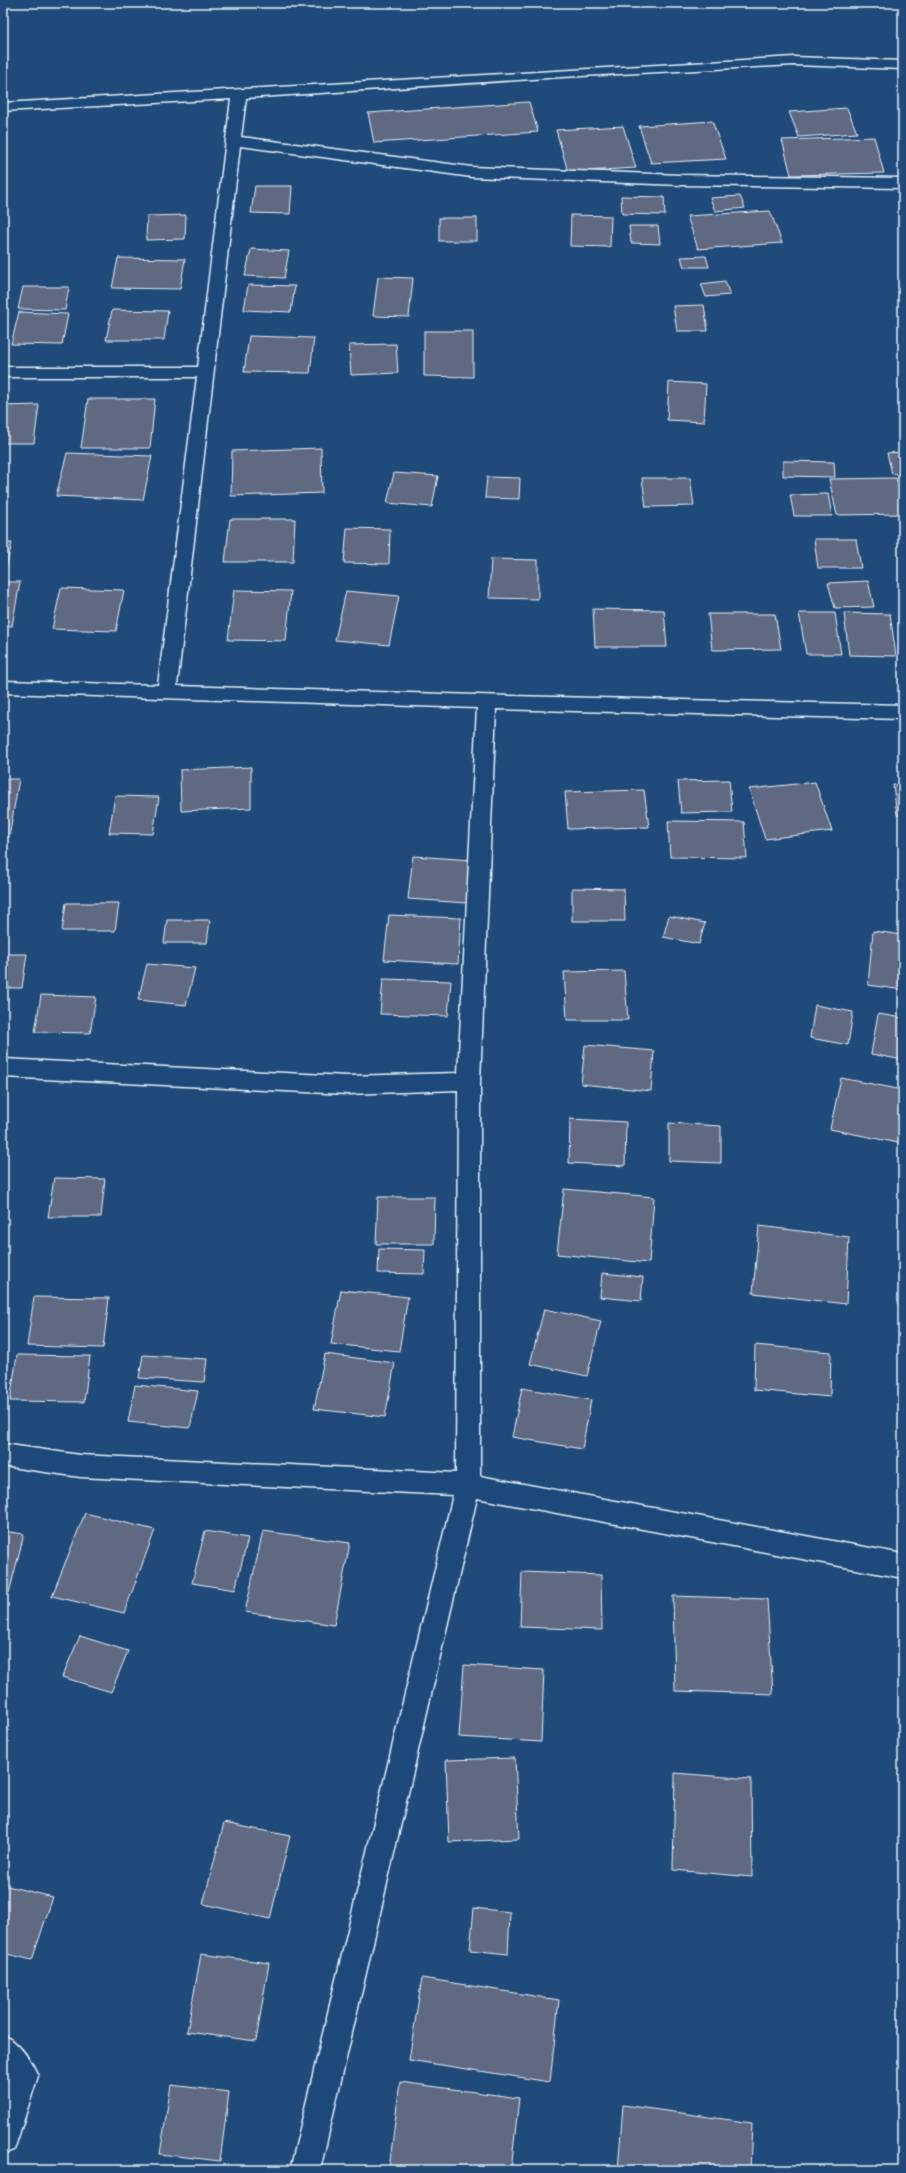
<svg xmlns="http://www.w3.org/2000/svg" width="906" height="2173" font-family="Mali,sans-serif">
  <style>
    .building { fill: #606982; stroke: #e8f1f8 }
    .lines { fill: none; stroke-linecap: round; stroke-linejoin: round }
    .minor-casing { stroke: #e8f1f8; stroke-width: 3 }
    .minor { fill: #1f4a7a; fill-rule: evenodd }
  </style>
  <rect width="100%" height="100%" fill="#1f4a7a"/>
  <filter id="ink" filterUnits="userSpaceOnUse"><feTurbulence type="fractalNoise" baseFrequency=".025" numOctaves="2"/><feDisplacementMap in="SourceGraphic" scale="8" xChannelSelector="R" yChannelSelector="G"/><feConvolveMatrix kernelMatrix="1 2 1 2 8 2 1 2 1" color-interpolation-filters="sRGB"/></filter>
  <g filter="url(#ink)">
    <g class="building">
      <path d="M529,102L538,132L374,143L368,113Z"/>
      <path d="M847,108L857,133L799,137L789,112Z"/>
      <path d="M712,121L726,159L651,163L639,126Z"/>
      <path d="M623,126L636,168L568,172L556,130Z"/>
      <path d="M874,137L884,173L791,175L782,140Z"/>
      <path d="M255,186H292L290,214L251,213Z"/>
      <path d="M621,196L664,197L665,215L622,214Z"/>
      <path d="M740,196L745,208L715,211L710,198Z"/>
      <path d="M770,211L782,243L698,249L687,216Z"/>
      <path d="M186,215L185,239L146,240L147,216Z"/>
      <path d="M571,215L611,216L610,247L570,246Z"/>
      <rect x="439" y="218" width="38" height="23"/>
      <path d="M629,226H658L660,244L631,243Z"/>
      <path d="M251,249L289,251L284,278L245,276Z"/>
      <path d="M706,256L709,267H684L681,257Z"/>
      <path d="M118,258L185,259L180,289L112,288Z"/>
      <path d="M378,277L413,278L409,317L373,316Z"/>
      <path d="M725,281L730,295L706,297L701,284Z"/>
      <path d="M248,285L295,286L291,312L244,310Z"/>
      <path d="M23,287H69L65,310L18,309Z"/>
      <path d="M704,305L708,331H677L673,306Z"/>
      <path d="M112,310L168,311L164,340H106Z"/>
      <path d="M19,312L68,314L62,345L11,344Z"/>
      <path d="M424,331H473V377L424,376Z"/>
      <path d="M249,336L314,338L310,373L244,372Z"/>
      <path d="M396,344L398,373L351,375L349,345Z"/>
      <path d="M669,382L706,384L704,422L667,420Z"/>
      <path d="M88,399H155L150,448H81Z"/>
      <path d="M39,405L34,443H3V406Z"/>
      <path d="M321,448L322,493L231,496L232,451Z"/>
      <path d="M903,452V473L892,474L887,453Z"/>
      <path d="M67,453L152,456L143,500L56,496Z"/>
      <path d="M783,461L834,462L835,477L783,476Z"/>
      <path d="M394,473L438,476L432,507L387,503Z"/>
      <path d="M487,477L520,478L519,499L485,498Z"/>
      <path d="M642,478H690L694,506L646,507Z"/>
      <path d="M896,478L903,505V514L837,515L829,479Z"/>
      <path d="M828,494L832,516H794L790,495Z"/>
      <path d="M230,519H295L293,562H225Z"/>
      <path d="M347,528L390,529L389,564L344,563Z"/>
      <path d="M814,539H856L861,568H818Z"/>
      <path d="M3,543H12L5,571H3Z"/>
      <path d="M491,559L538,560V599L489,598Z"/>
      <path d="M868,581L874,607L835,608L828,583Z"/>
      <path d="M3,582H20L12,626H3Z"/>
      <path d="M61,588L124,590L116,631L52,629Z"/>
      <path d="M234,590L291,591L286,641L228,640Z"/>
      <path d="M346,591L399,596L389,645L335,640Z"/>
      <path d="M593,609L664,610L667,647H595Z"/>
      <path d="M799,613H835L841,654H806Z"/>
      <path d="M844,613L890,614L896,656L849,655Z"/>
      <path d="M708,614H775L781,649L712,650Z"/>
      <path d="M251,767V808L181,811L180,770Z"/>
      <path d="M3,779H19L9,837H3Z"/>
      <path d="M729,780L732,812L681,813L678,781Z"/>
      <path d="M815,782L832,831L765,839L749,789Z"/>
      <path d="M893,785H903V815H897Z"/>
      <path d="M644,790L649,827L568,829L565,792Z"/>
      <path d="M115,796L159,797L153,834L109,833Z"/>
      <path d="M668,821L744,822L747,858L670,857Z"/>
      <path d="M413,856L472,860L467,903L408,899Z"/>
      <path d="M572,888L624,889L625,921H572Z"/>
      <path d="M66,903H119L115,931H62Z"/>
      <path d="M389,915L461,918L458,964L384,960Z"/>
      <path d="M669,916L705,923L699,944L663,937Z"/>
      <path d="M167,920H210L207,943H164Z"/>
      <path d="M873,931L903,935V990L868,985Z"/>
      <path d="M3,954H27L22,988H3Z"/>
      <path d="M147,964L195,968L186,1005L138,1000Z"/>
      <path d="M624,971L628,1020H567L564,972Z"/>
      <path d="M383,979L451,981L448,1016L380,1014Z"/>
      <path d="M41,995L96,997L90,1033L35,1032Z"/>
      <path d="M815,1005L853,1012L848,1045L810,1038Z"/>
      <path d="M878,1014L903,1018V1060L871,1054Z"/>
      <path d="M585,1045L654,1051L651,1091L581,1084Z"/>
      <path d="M841,1078L903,1090V1144L830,1129Z"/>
      <path d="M570,1119L626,1122L625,1166L569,1163Z"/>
      <path d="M669,1123L721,1126V1163L669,1161Z"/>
      <path d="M54,1178L105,1179L101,1217H48Z"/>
      <path d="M564,1189L654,1197L649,1263L557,1254Z"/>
      <path d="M378,1197H435L434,1244H376Z"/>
      <path d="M759,1226L849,1237L846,1304L753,1293Z"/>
      <path d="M379,1249L425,1250L424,1274L378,1273Z"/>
      <path d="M602,1273L643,1277L641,1301L600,1297Z"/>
      <path d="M341,1290L408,1297L399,1351L331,1344Z"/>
      <path d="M34,1297L109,1298L103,1348L27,1346Z"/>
      <path d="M544,1309L601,1321L587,1376L530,1364Z"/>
      <path d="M755,1345L831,1352L830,1397L754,1390Z"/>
      <path d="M325,1354L395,1363L385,1417L314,1409Z"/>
      <path d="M17,1355L90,1356L84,1402L10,1401Z"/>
      <path d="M143,1355L207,1359L204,1382L139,1378Z"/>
      <path d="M135,1385L198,1391L190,1428L128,1422Z"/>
      <path d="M522,1388L591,1400L582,1449L512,1437Z"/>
      <path d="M85,1513L155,1530L124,1613L52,1596Z"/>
      <path d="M3,1531L24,1534L9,1593L3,1592Z"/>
      <path d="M205,1531L248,1538L235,1590L192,1583Z"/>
      <path d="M263,1531L350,1543L334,1625L245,1612Z"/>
      <path d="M522,1572L601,1575L602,1630L520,1627Z"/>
      <path d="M673,1596L767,1599L773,1694L675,1691Z"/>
      <path d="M80,1636L128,1651L111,1692L62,1677Z"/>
      <path d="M464,1665L544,1670L541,1742L459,1737Z"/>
      <path d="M515,1758L519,1839L449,1842L446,1760Z"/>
      <path d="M675,1773L751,1779L752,1877L673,1870Z"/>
      <path d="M224,1823L290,1836L270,1919L203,1904Z"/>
      <path d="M3,1885L53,1897L32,1960L3,1953Z"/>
      <path d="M474,1908L510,1912L508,1954L470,1950Z"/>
      <path d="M201,1954L269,1963L256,2041L187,2032Z"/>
      <path d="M422,1978L559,2000L550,2082L409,2060Z"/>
      <path d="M400,2082L519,2098L511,2170L389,2169Z"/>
      <path d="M171,2085L229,2092L220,2161L160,2154Z"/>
      <path d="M623,2105L752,2123L750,2170H618Z"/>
      <path d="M110,2166L129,2170H109Z"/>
    </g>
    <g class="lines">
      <g class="minor-casing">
        <g id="minor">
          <path d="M794,57L903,61V69L794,65L562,77L246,98L241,137L472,167L681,175L903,178V188L681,185L472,177L240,146L177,686L511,696L903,705V719L496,709L480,1081V1476L903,1554V1578L477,1498L320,2170H290L453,1495L80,1477L3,1466V1444L80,1455L456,1473L458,1090L347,1094L3,1077V1059L347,1076L458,1073L477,708L3,693V681L158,685L197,377H3V367H198L231,99L3,111V103Z"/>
          <path d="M3,2035C19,2042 31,2060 38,2076L14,2150L3,2154V2093L7,2079L3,2074Z"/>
        </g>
      </g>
      <use href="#minor" class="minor"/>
    </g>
  </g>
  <rect width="906" height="2173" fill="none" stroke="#1f4a7a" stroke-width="16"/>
  <rect x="8" y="8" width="890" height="2157" fill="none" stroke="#e8f1f8" stroke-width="1.5" filter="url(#ink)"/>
</svg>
